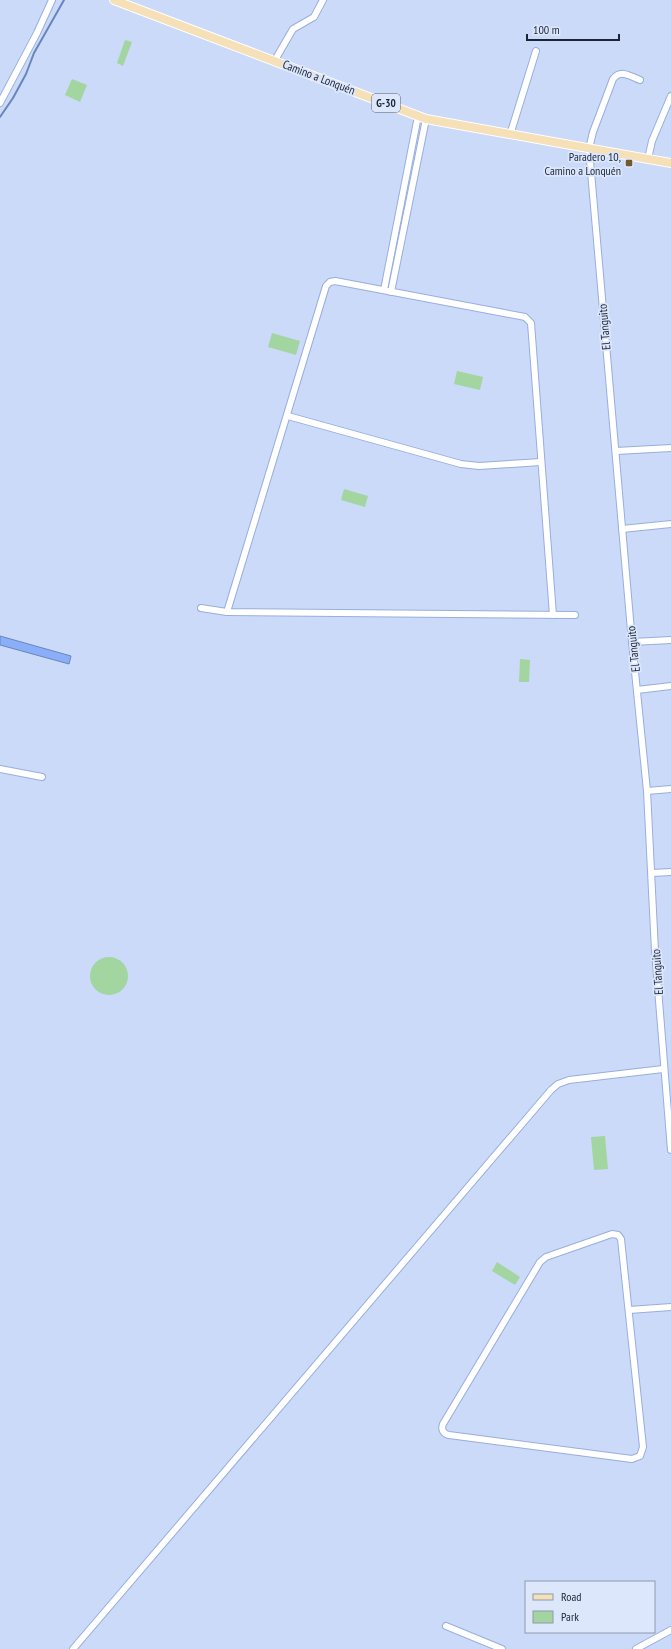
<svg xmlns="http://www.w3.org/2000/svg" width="671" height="1649" font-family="'PT Sans Narrow',sans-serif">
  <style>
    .green { fill: #a3d5a1 }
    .water { fill: #8aaef7; stroke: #6985be }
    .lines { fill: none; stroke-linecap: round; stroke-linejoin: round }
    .stream { stroke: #6985be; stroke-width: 2 }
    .minor-casing { stroke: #97aede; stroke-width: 8 }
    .major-casing { stroke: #fff; stroke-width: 10 }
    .minor { stroke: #fff; stroke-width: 6 }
    .major { stroke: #f5e0b8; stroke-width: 8 }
    .poi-dot { fill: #725b2b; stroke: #dde7fb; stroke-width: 1.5 }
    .labels { text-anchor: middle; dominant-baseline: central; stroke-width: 3.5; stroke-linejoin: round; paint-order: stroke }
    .shield { fill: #dde7fb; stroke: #565f72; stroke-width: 1 }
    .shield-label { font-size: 11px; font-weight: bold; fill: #1c2538 }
    .street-label { font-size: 12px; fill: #1c2538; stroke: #dde7fb }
    .poi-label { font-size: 12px; fill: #1c2538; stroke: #dde7fb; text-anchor: end }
  </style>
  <rect width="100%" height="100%" fill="#cbdaf8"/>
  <g class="green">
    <path d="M125,40L132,42L123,66L117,63Z"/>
    <path d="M72,79L87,85L80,102L65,95Z"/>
    <path d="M272,333L300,341L296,355L268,347Z"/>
    <path d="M457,371L483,377L480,390L454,384Z"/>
    <path d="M344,489L368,496L365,507L341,500Z"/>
    <path d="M520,659L530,660L529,682H519Z"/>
    <circle cx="109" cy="976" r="19"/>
    <path d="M605,1136L608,1169L594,1170L591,1137Z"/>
    <path d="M497,1262L520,1277L515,1285L492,1271Z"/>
  </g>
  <path class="water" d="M0,636L71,656L69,664L0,645Z"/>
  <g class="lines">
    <path class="stream" d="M0,117L13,98L26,74L34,53L64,0"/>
    <g class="minor-casing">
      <g id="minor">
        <path d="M275,60L293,29L314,17L323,0"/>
        <path d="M640,80C630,76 621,69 613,79L593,132L589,149L632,642L647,791L655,951L671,1150"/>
        <path d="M0,103L37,33L52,0"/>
        <path d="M510,135L536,51"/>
        <path d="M648,159L652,141L671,96"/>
        <path d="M384,290L418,116"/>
        <path d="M391,292L426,119"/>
        <path d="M288,416L461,464L479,466L541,462"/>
        <path d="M616,451L671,448"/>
        <path d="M622,529L671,524"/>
        <path d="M201,608L227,612L575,615"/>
        <path d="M227,612L326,286L330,282L335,281L525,317L531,323L553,615"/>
        <path d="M632,642L671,640"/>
        <path d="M637,690L671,686"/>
        <path d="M0,769L42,777"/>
        <path d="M647,791L671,789"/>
        <path d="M652,873L671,872"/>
        <path d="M612,1234L618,1235L621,1239L643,1447L640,1456L632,1459L449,1435C443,1434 441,1429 443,1424L540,1262L546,1257Z"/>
        <path d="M629,1310L671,1307"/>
        <path d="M446,1626L502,1649"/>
        <path d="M73,1649L551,1090L558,1084L569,1080L663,1069"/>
        <path d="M636,1649L671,1630"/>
      </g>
    </g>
    <g class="major-casing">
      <path id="major" d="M114,0L426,119L671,163"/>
    </g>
    <use href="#minor" class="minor"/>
    <use href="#major" class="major"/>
  </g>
  <rect class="poi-dot" x="625" y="159" width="8" height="8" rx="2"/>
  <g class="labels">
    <rect class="shield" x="372" y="94" width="28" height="18" rx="3"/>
    <g class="shield-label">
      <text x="386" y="103">G-30</text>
    </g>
    <g class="street-label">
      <text transform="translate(319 77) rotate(21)">Camino a Lonquén</text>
      <text transform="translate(604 327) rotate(-95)">El Tanguito</text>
      <text transform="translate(633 649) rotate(-96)">El Tanguito</text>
      <text transform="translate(657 972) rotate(-94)">El Tanguito</text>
    </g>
    <g class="poi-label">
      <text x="621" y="156">Paradero 10,<tspan x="621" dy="14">Camino a Lonquén</tspan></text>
    </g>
  </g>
  <rect x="525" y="1581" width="130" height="52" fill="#dde7fb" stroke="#9099ad"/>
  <rect x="533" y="1594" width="20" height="6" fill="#f5e0b8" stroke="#9099ad"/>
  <text x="561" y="1601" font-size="12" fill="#1c2538">Road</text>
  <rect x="533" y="1611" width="20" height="12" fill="#a3d5a1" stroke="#9099ad"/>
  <text x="561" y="1621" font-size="12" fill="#1c2538">Park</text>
  <path d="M527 34v6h92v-6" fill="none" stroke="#1c2538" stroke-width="2"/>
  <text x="533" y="34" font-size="12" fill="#1c2538" stroke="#dde7fb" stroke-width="3" paint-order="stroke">100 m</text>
</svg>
